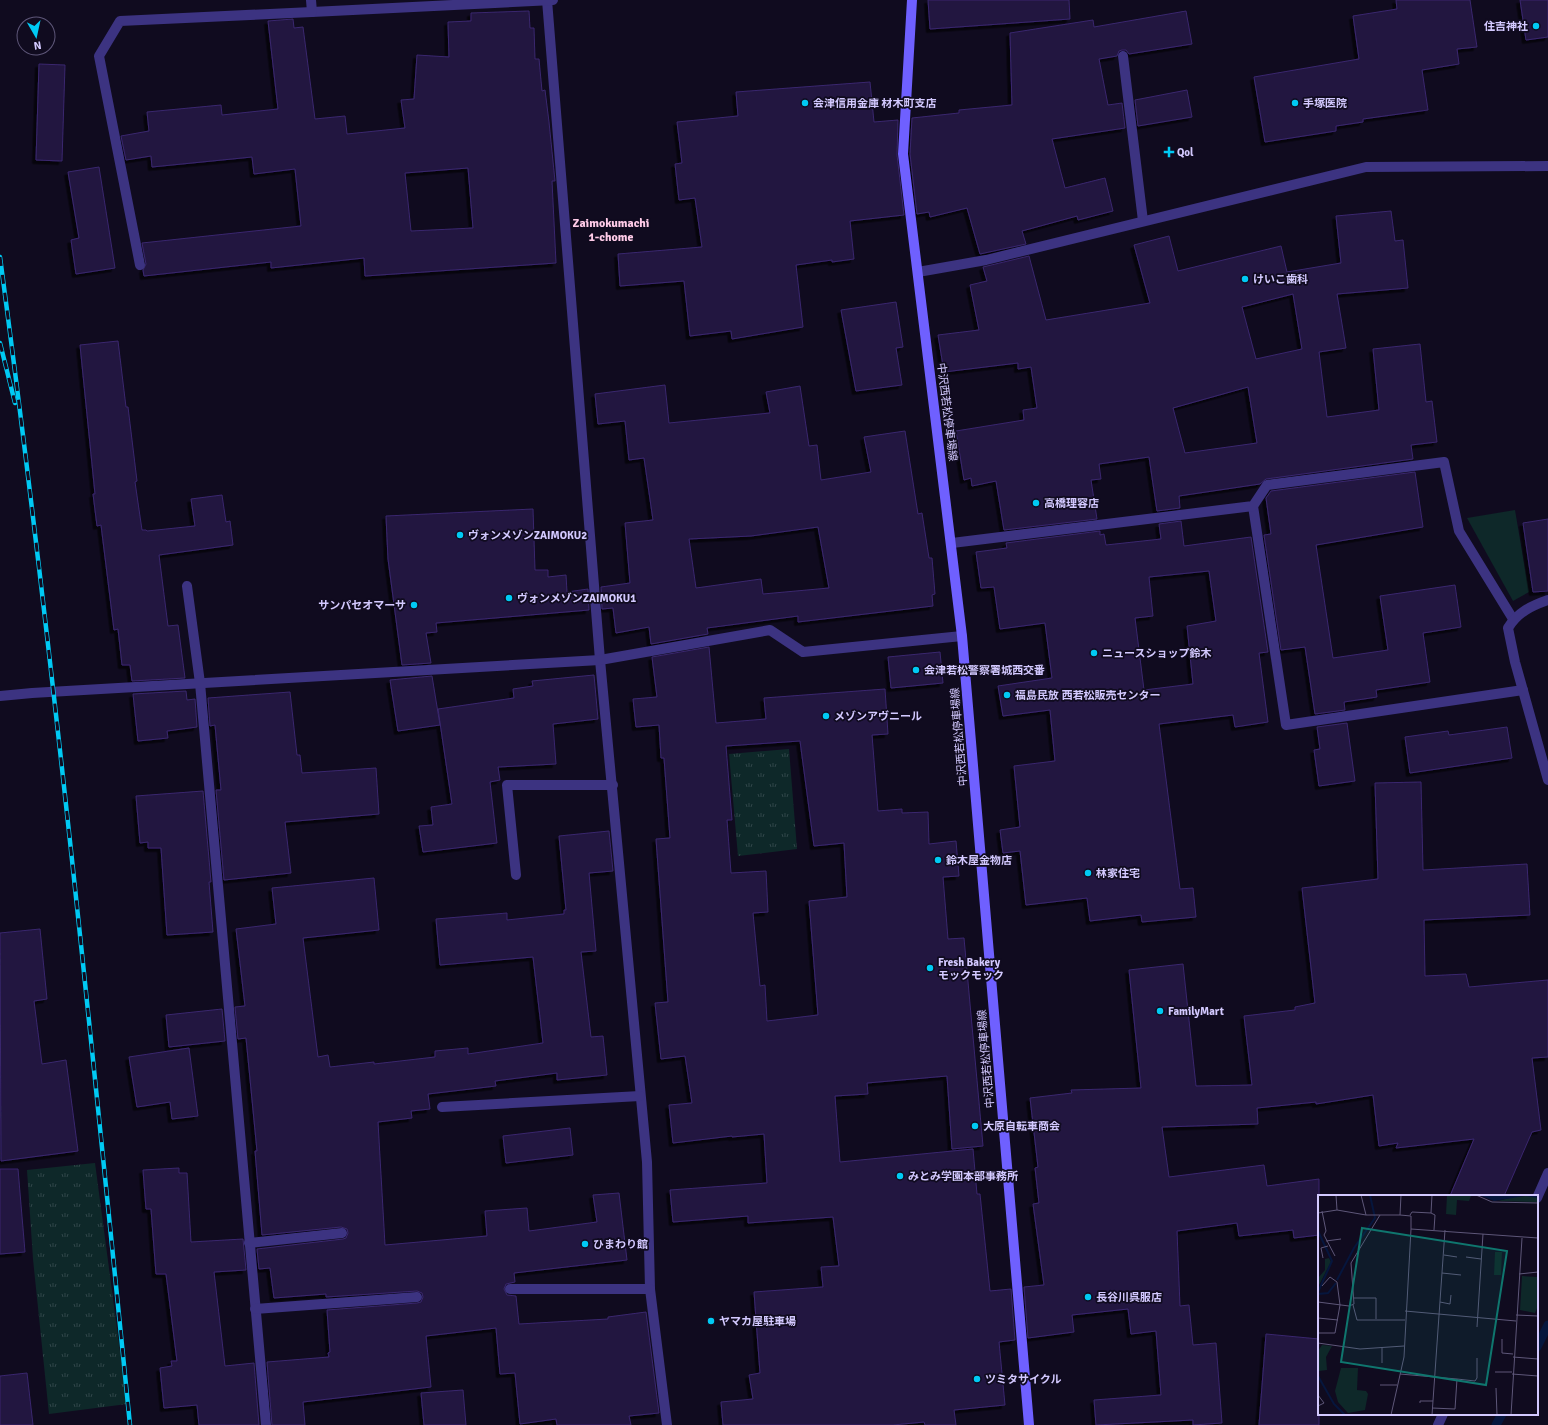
<svg xmlns="http://www.w3.org/2000/svg" width="1548" height="1425" font-family="Signika,'Noto Sans JP',sans-serif">
  <style>
    .grass { fill: url(#grass-tufts) }
    .park { fill: #0e2829 }
    .lines { fill: none; stroke-linecap: round; stroke-linejoin: round }
    .stream { stroke: #06163d; stroke-width: 9 }
    .building { fill: #221641; stroke: #3a276e; fill-rule: evenodd; filter: url(#shadow) }
    .street { stroke: #3c3381; stroke-width: 10 }
    .secondary { stroke: #6f60ff; stroke-width: 10 }
    .rail-casing { stroke: #00caf4; stroke-width: 4.5 }
    .rail { stroke: #100b1f; stroke-width: 3; stroke-dasharray: 9; stroke-linecap: butt }
    .poi-dot { fill: #00caf4; stroke: #100b1f; stroke-width: 1.5 }
    .labels { text-anchor: middle; dominant-baseline: central; stroke-width: 3.5; stroke-linejoin: round; paint-order: stroke }
    .poi-label { font-size: 11px; font-weight: bold; fill: #d3c9ff; stroke: #100b1f; text-anchor: start }
    .street-label { font-size: 11px; fill: #d3c9ff; stroke: #100b1f }
    .neighbourhood-label { font-size: 12px; font-weight: bold; fill: #ffcbe8; stroke: #100b1f }
    .inset-river { fill: none; stroke: #06163d; stroke-width: 2 }
    .inset-road { fill: none; stroke: #5e5779; stroke-width: 1 }
    .view { fill: #0f766e; fill-opacity: 0.15; stroke: #0f766e; stroke-width: 2 }
    .inset-edge { fill: none; stroke: #d3c9ff; stroke-width: 2 }
  </style>
  <defs>
    <pattern id="grass-tufts" width="24" height="20" patternUnits="userSpaceOnUse"><rect width="24" height="20" fill="#0e2829"/><path d="M3 7l-1-3M5 7V3M7 7l1-3M15 17l-1-3M17 17v-4M19 17l1-3" fill="none" stroke="#304649"/></pattern>
    <filter id="shadow"><feDropShadow dx="-3.5" dy="3.5" stdDeviation="0" flood-color="#0009"/></filter>
  </defs>
  <rect width="100%" height="100%" fill="#100b1f"/>
  <g class="grass">
    <path d="M789,749L797,849L738,856L729,754Z"/>
    <path d="M95,1163L127,1404L49,1414L33,1259L27,1170Z"/>
  </g>
  <path class="park" d="M1515,510L1529,592L1513,601L1467,518Z"/>
  <g class="lines">
    <g class="stream">
      <path d="M1537,1347L1548,1325"/>
      <path d="M1496,1425L1502,1414"/>
    </g>
  </g>
  <g class="building">
    <path d="M928,0H1069L1070,19L930,29Z"/>
    <path d="M1396,0H1470L1477,47L1457,49L1459,64L1422,70L1428,110L1363,119V122L1336,126V131L1265,142L1254,77L1359,59L1353,16L1397,9Z"/>
    <path d="M1520,0H1548V37L1526,40Z"/>
    <path d="M529,11L530,28H534L535,59H539L542,91L545,90L549,122L555,181H552L556,263L365,276L364,258L271,268V262L144,276L143,270L146,264L142,243L301,226L295,169L254,174L252,157L152,167L151,156L126,160L121,136L149,131L147,112L221,105L222,115L278,109L268,21L293,19L294,28L303,27L315,119L345,116L347,134L405,128L401,100L414,99L417,55L449,57L448,22L471,21V13ZM468,168L473,228L411,231L405,173Z"/>
    <path d="M1186,11L1192,44L1129,54L1126,50H1122L1119,51L1117,56L1099,59L1108,105L1122,103L1125,128L1052,139L1065,188L1105,178L1113,211L1078,220L1077,216L1022,231L1026,244L980,254L967,208L930,217L929,212L917,214L910,154L912,118L959,113V110L1012,105L1010,33L1093,20L1094,27Z"/>
    <path d="M39,64L65,65L62,161L36,160Z"/>
    <path d="M870,82L874,122L898,120L897,155L904,215L850,221L854,259L832,262V260L796,265L803,327L732,339L731,331L690,336L684,281L620,286L618,254L702,247L695,198L679,200L675,164L682,163L677,122L738,116L736,92Z"/>
    <path d="M1187,90L1192,117L1138,126L1135,100Z"/>
    <path d="M99,167L115,268L76,274L71,240L79,238L68,172Z"/>
    <path d="M1391,211L1395,241L1403,240L1408,288L1337,294L1346,348L1319,352L1327,417L1379,410L1373,349L1420,344L1426,402L1432,401L1437,442L1411,445L1413,459L1266,479L1260,484L1179,496L1180,508L1157,511L1149,457L1099,464L1101,479L1091,480L1097,519L1004,530L996,481L972,486L971,478L964,480L956,431L1024,420L1023,410L1037,408L1031,367L1018,369V363L944,372L938,335L979,330L970,285L987,281L983,267L1029,256L1046,320L1150,303L1134,245L1169,236L1178,271L1281,246L1287,272L1341,263L1336,216ZM1293,294L1302,349L1256,359L1242,307ZM1248,387L1257,443L1185,453L1173,408Z"/>
    <path d="M896,302L903,347L896,348L902,385L856,391L841,310Z"/>
    <path d="M118,341L126,407H128L137,481L135,482L142,530H146L147,531L195,526L191,499L222,495L226,522L230,521L233,545L159,555L168,626L178,625L185,678L132,681L130,665H122L118,629L114,630L101,525L97,526L93,494H95L80,345Z"/>
    <path d="M665,385L669,423L770,413L766,392L800,386L809,446L817,445L821,480L871,472L864,437L905,431L918,514L922,513L929,558H932L935,594L932,595L933,606L798,622V616L707,628L708,634L651,644L649,627L616,633L613,608L602,609L601,587L630,583L625,523L653,520L644,458L629,460L625,421L598,424L595,394ZM818,527L829,588L763,594L761,579L696,588L689,539L751,536Z"/>
    <path d="M1415,472L1423,527L1316,545L1333,658L1388,650L1380,596L1455,585L1461,627L1423,633L1430,682L1376,690L1377,697L1344,702L1345,710L1315,714L1305,647L1281,650L1264,535L1271,534L1266,498L1271,491Z"/>
    <path d="M533,509L535,570H548V577L566,575L567,592L588,589L589,610L436,623L437,632L426,633L431,663L402,665L388,559L386,516Z"/>
    <path d="M1548,519V591L1533,592L1523,523Z"/>
    <path d="M1181,521L1184,546L1251,537L1268,652L1259,653L1268,722L1235,727L1233,715L1159,724L1180,889L1193,888L1196,917L1142,922L1141,915L1090,921L1087,898L1026,905L1020,851L1003,853L1000,830L1020,827L1014,766L1055,761L1050,710L1003,716L998,686L1052,678L1045,623L1000,629L994,587L981,588L976,552L1007,548L1006,543L1100,531V535L1104,534L1106,545L1161,539L1159,524ZM1209,571L1216,621L1187,626L1193,684L1144,690L1135,618L1153,616L1149,577Z"/>
    <path d="M709,647L716,723L766,719L764,698L885,689L888,734L872,735L878,811L902,809V813L928,812L929,844L956,841L959,876L943,877L948,939L964,938L983,1146L952,1149L947,1076L867,1083L868,1094L835,1096L840,1162L973,1149L977,1194H980L990,1291L1011,1289L1015,1340L999,1342L1005,1405L954,1410L956,1425H925L924,1422L893,1425H723L721,1402L753,1399L749,1375L760,1373L754,1292L823,1287L821,1267L839,1266L833,1217L748,1223V1216L673,1222L670,1190L767,1183L764,1134L732,1137V1136L673,1143L669,1105L692,1103L685,1056L661,1059L655,1003L668,1002L656,839L670,838L664,758H661L659,725L636,727L633,699L657,697L652,657ZM800,741L814,846L844,843L847,897L809,901L818,1015L767,1021L765,985L760,986L753,913L768,912L766,871L731,873L727,820H732L726,746Z"/>
    <path d="M940,652L943,683L891,688L888,657Z"/>
    <path d="M594,675L598,719L553,724L556,764L498,767L500,780L490,782L497,843L423,852L419,826L433,825L431,807L452,804L438,709L514,698L513,689L533,686L532,681Z"/>
    <path d="M432,676L440,725L398,731L390,680Z"/>
    <path d="M186,691L187,700L195,699L197,727L167,731L168,738L138,741L133,694Z"/>
    <path d="M290,692L297,755H300L302,773L376,768L379,814L285,822L291,873L224,880L216,790H221L215,725L210,726L208,698Z"/>
    <path d="M1347,723L1355,781L1319,786L1314,750L1320,749L1317,727Z"/>
    <path d="M1507,727L1512,758L1410,773L1405,737L1448,731L1449,735Z"/>
    <path d="M1421,782L1423,870L1527,864L1530,915L1424,920L1425,976L1466,974L1469,987L1548,980V1057L1532,1058L1541,1130L1532,1132L1504,1196H1450L1474,1139L1396,1148L1398,1143L1379,1146L1373,1095L1316,1104V1102L1257,1108L1258,1124L1162,1127L1169,1177L1264,1165L1267,1186L1319,1179V1235L1294,1238L1293,1230L1239,1236L1237,1223L1177,1231L1180,1306L1189,1305L1193,1345L1216,1343L1222,1423L1193,1425V1420L1096,1425L1094,1400L1161,1395L1156,1331L1131,1334L1128,1309L1072,1315L1074,1332L1028,1338L1024,1287L1044,1285L1033,1204L1039,1203L1035,1168L1038,1167L1030,1098L1072,1093L1071,1090L1141,1088L1129,970L1183,964L1196,1086L1252,1085L1244,1016L1295,1010V1007L1315,1003L1302,888L1378,879L1375,783Z"/>
    <path d="M203,791L211,882H209L213,932L167,935L161,848H148V842L140,843L136,796Z"/>
    <path d="M609,831L613,871L589,873L596,951L581,952L591,1037L603,1036L607,1075L557,1080V1073L495,1081L496,1086L428,1094L430,1109L411,1111L412,1118L378,1122L385,1245L487,1236L485,1211L527,1208L529,1231L597,1222L593,1195L619,1193L627,1260L514,1273L515,1282L506,1284L504,1289L507,1295L516,1296L519,1324L608,1319V1317L646,1312L659,1413L629,1416L631,1425H557L556,1419L520,1424L515,1373L500,1374L496,1328L426,1336L431,1387L303,1402L305,1425H272L267,1362L329,1357L328,1353L330,1352L327,1310L417,1303L421,1302L423,1297L422,1293L417,1291L326,1297V1294L274,1298L270,1268L259,1269L257,1249L343,1239L346,1238L348,1233L347,1229L341,1227L262,1235L255,1151H257L246,1038L238,1039L235,1007L245,1006L236,929L276,924L272,888L374,878L379,930L303,938L318,1057L328,1055L330,1067L374,1062V1064L435,1057V1051L468,1048V1054L543,1043L533,957L440,965L436,919L507,913V920L564,914V910H566L559,836Z"/>
    <path d="M40,929L47,999L34,1001L42,1064L66,1060L78,1151L1,1161L0,933Z"/>
    <path d="M222,1009L225,1041L169,1047L166,1015Z"/>
    <path d="M189,1048L198,1116L172,1119L170,1102L137,1107L129,1057Z"/>
    <path d="M570,1128L573,1155L506,1163L503,1136Z"/>
    <path d="M179,1168V1173H187L191,1242L243,1239L246,1270L214,1272L225,1366L254,1363L259,1425H199L197,1405L164,1408L160,1368L172,1366L171,1361H177L166,1274H156L151,1209H146L143,1170Z"/>
    <path d="M0,1169H18L25,1252L0,1254Z"/>
    <path d="M1266,1334L1319,1339V1425H1259Z"/>
    <path d="M27,1373L33,1425H0V1376Z"/>
    <path d="M463,1390L466,1425H424L421,1393Z"/>
  </g>
  <g class="lines">
    <g class="street">
      <path d="M547,0L600,660L647,1162L650,1289L667,1425"/>
      <path d="M312,12L553,0"/>
      <path d="M1123,56L1143,221"/>
      <path d="M140,265L99,56L120,21L312,12L311,0"/>
      <path d="M918,272L986,260L1366,167L1548,166"/>
      <path d="M1253,506L1286,725L1523,690"/>
      <path d="M952,543L1253,506L1267,485L1444,462L1459,531L1513,619"/>
      <path d="M187,586L200,683L266,1425"/>
      <path d="M1548,600C1531,606 1518,612 1508,628L1515,662L1548,780"/>
      <path d="M0,696L32,693L600,660L770,630L803,652L962,636"/>
      <path d="M516,875L507,785H613"/>
      <path d="M442,1107L640,1096"/>
      <path d="M1537,1198L1548,1173"/>
      <path d="M249,1243L342,1233"/>
      <path d="M510,1289H650"/>
      <path d="M255,1309L417,1297"/>
      <path d="M1438,1425L1443,1414"/>
    </g>
    <path class="secondary" d="M912,0L903,154L962,636L1029,1425"/>
    <g class="rail-casing">
      <g id="rail">
        <path d="M0,257C52,645 91,1035 130,1425"/>
        <path d="M0,343L15,403"/>
      </g>
    </g>
    <use href="#rail" class="rail"/>
  </g>
  <g class="poi-dot">
    <circle cx="1536" cy="26" r="4"/>
    <circle cx="805" cy="103" r="4"/>
    <circle cx="1295" cy="103" r="4"/>
    <path d="M1167 146h4v4h4v4h-4v4h-4v-4h-4v-4h4z"/>
    <circle cx="1245" cy="279" r="4"/>
    <circle cx="1036" cy="503" r="4"/>
    <circle cx="460" cy="535" r="4"/>
    <circle cx="509" cy="598" r="4"/>
    <circle cx="414" cy="605" r="4"/>
    <circle cx="1094" cy="653" r="4"/>
    <circle cx="916" cy="670" r="4"/>
    <circle cx="1007" cy="695" r="4"/>
    <circle cx="826" cy="716" r="4"/>
    <circle cx="938" cy="860" r="4"/>
    <circle cx="1088" cy="873" r="4"/>
    <circle cx="930" cy="968" r="4"/>
    <circle cx="1160" cy="1011" r="4"/>
    <circle cx="975" cy="1126" r="4"/>
    <circle cx="900" cy="1176" r="4"/>
    <circle cx="585" cy="1244" r="4"/>
    <circle cx="1088" cy="1297" r="4"/>
    <circle cx="711" cy="1321" r="4"/>
    <circle cx="977" cy="1379" r="4"/>
  </g>
  <g class="labels">
    <g class="poi-label">
      <text x="1528" y="26" text-anchor="end">住吉神社</text>
      <text x="813" y="103">会津信用金庫 材木町支店</text>
      <text x="1303" y="103">手塚医院</text>
      <text x="1177" y="152">Qol</text>
      <text x="1253" y="279">けいこ歯科</text>
      <text x="1044" y="503">高橋理容店</text>
      <text x="468" y="535">ヴォンメゾンZAIMOKU2</text>
      <text x="517" y="598">ヴォンメゾンZAIMOKU1</text>
      <text x="406" y="605" text-anchor="end">サンパセオマーサ</text>
      <text x="1102" y="653">ニュースショップ鈴木</text>
      <text x="924" y="670">会津若松警察署城西交番</text>
      <text x="1015" y="695">福島民放 西若松販売センター</text>
      <text x="834" y="716">メゾンアヴニール</text>
      <text x="946" y="860">鈴木屋金物店</text>
      <text x="1096" y="873">林家住宅</text>
      <text x="938" y="962">Fresh Bakery<tspan x="938" dy="13">モックモック</tspan></text>
      <text x="1168" y="1011">FamilyMart</text>
      <text x="983" y="1126">大原自転車商会</text>
      <text x="908" y="1176">みとみ学園本部事務所</text>
      <text x="593" y="1244">ひまわり館</text>
      <text x="1096" y="1297">長谷川呉服店</text>
      <text x="719" y="1321">ヤマカ屋駐車場</text>
      <text x="985" y="1379">ツミタサイクル</text>
    </g>
    <g class="street-label">
      <text transform="translate(947 412) rotate(83)">中沢西若松停車場線</text>
      <text transform="translate(959 737) rotate(-95)">中沢西若松停車場線</text>
      <text transform="translate(986 1059) rotate(-95)">中沢西若松停車場線</text>
    </g>
    <g class="neighbourhood-label">
      <text x="611" y="223">Zaimokumachi<tspan x="611" dy="14">1-chome</tspan></text>
    </g>
  </g>
  <g transform="translate(1318 1195)">
    <rect width="220" height="220" fill="#100b1f"/>
    <path d="M220,0V7L180,6L195,2ZM177,57H184L183,80H176ZM11,63L13,67L0,92V83L7,75V64Z" fill="#0e2829"/>
    <path d="M129,0H153V1L151,6L139,5L138,20L128,19ZM23,173H40L39,195L48,196L50,199L47,215L30,218L20,207L17,196Z" fill="#0e2829"/>
    <path d="M204,81L220,82V111L217,118L202,115ZM4,150L14,151L8,162L9,175L1,176L0,156Z" fill="#0e2829"/>
    <path d="M161,0L180,1L212,0L176,6Z" fill="#06163d"/>
    <path class="inset-river" d="M207,0L220,2M0,36L14,66L0,97M19,85L36,53L57,23L52,0M0,99L10,98L18,88M0,181L16,209L27,220"/>
    <path class="inset-road" d="M18,0L19,15M43,0L48,20M158,0L174,7L220,8M4,16L8,36L6,40L17,61M0,18L19,15L48,20H82M113,18L114,0M92,20L94,17L113,18L117,20L116,35M93,34L220,43M8,46L23,44M126,60L139,62M148,62L163,64M5,63L3,53L10,51M124,78L143,80M201,79L220,77M35,103H58V124M0,107L31,111L36,109L33,68L62,20M122,107L132,109L133,100M35,110L39,125H87M87,116L198,126M198,120L220,121M0,123L20,125M159,132L165,39M0,138H17L22,110L19,87L12,82L4,91M184,144V158L195,159M0,148L42,154L86,151M195,162L220,164M64,168V152M177,177H194M82,179L139,184M194,179L220,181M62,190H79M178,193L179,220M0,200L6,208L0,211M102,208V206H115M114,213L137,214L139,184L157,186L159,183V163M73,220L86,162L93,34V21L82,20L83,0M114,220L127,35M193,220L204,43"/>
    <path class="view" d="M44,33L189,56L168,190L23,167Z"/>
    <rect width="220" height="220" class="inset-edge"/>
  </g>
  <g transform="translate(36 36) rotate(171)"><circle r="19" fill="#100b1f" stroke="#5e5779"/>
  <path d="M0-3L7 15L0 10L-7 15Z" fill="#00caf4"/>
  <text y="-6" font-size="11" font-weight="bold" text-anchor="middle" fill="#d3c9ff">N</text>
  </g>
</svg>
